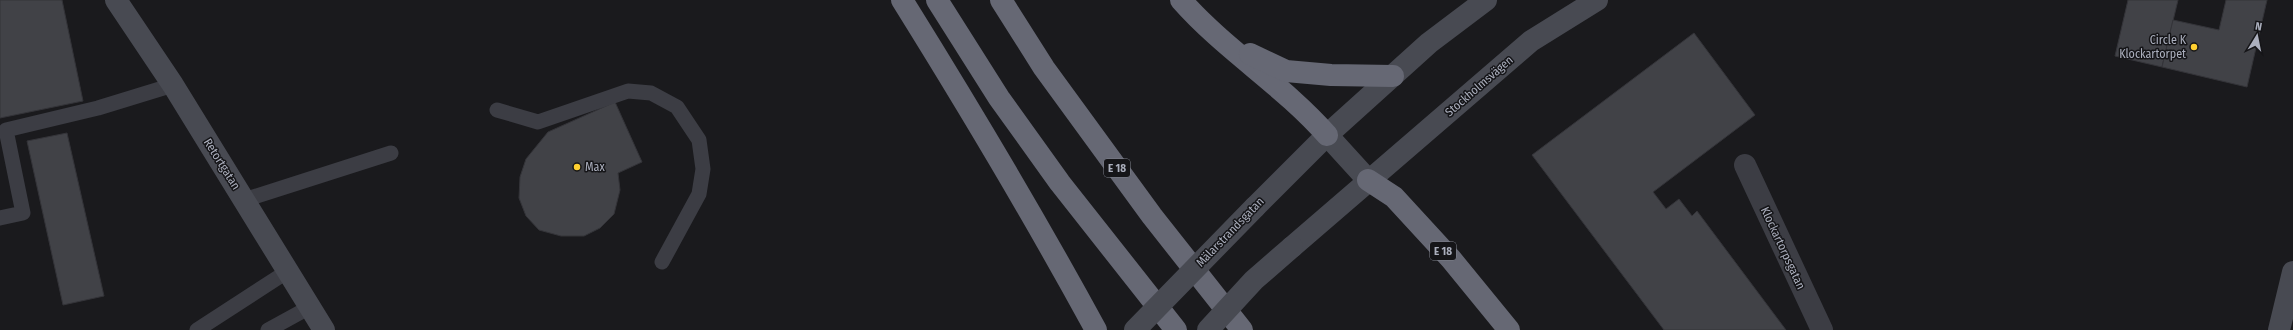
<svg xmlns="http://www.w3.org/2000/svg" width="2293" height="330" font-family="'Fira Sans Condensed',sans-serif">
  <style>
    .building { fill: #414247; stroke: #343439 }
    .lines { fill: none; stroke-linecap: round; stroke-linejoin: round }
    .lane { stroke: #3c3d44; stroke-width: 15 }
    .street { stroke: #3c3d44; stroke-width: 22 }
    .secondary { stroke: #484a52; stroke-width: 22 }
    .highway { stroke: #666874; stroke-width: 22 }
    .secondary-bridge { stroke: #484a52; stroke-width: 22 }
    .poi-dot { fill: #ffd030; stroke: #151518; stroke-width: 1.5 }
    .labels { text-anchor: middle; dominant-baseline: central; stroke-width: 3; stroke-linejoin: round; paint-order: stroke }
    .shield { fill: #151518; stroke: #7e818c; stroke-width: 1 }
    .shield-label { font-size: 11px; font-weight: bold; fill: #abafbd }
    .poi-label { font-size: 12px; fill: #abafbd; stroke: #151518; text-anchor: end }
    .street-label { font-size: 12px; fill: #abafbd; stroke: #151518 }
  </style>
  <rect width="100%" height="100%" fill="#1a1a1d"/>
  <g class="building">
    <path d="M0,0H62L83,101L0,118Z"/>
    <path d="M2128,0H2178L2162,67L2115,56Z"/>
    <path d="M2226,0H2267L2247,87L2162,67L2173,20L2219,30Z"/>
    <path d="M1694,33L1755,115L1653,192L1666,209L1679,199L1692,216L1697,211L1786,330H1664L1532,155Z"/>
    <path d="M615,102L642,162L618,173L620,190L614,214L600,228L584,236H561L539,230L526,216L519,198L520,177L526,159L548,132Z"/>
    <path d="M67,133L104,296L63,305L27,141Z"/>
  </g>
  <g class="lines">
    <g class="lane">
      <path d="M497,110L538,122L628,91L651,93L677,107L699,140L703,169L699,194L662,262"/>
      <path d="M244,200L391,153"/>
      <path d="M0,218L23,213L6,130L98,108L173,85"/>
      <path d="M197,330L288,271"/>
      <path d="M268,330L310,307"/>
    </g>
    <path class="street" d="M1745,165L1822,330"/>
    <g class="secondary">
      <path d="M116,0L173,85L324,330"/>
      <path d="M1327,135L1368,180"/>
      <path d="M1255,207L1327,135L1429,43L1486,0"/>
      <path d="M1292,247L1531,41L1597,0"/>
      <path d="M2279,330L2293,272"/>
    </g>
    <g class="highway">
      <path d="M902,0C970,109 1035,218 1096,330"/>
      <path d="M937,0L999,98L1060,183L1176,330"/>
      <path d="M1001,0L1044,68L1152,216L1242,330"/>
      <path d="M1181,0C1225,50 1283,85 1327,135"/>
      <path d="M1250,54L1286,71L1331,75L1393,76"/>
      <path d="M1368,180L1394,197L1451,259L1509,330"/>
    </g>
    <g class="secondary-bridge">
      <path d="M1135,330L1255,207"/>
      <path d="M1208,330L1254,280L1292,247"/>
    </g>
  </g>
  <g class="poi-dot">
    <circle cx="2194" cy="47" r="4"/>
    <circle cx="577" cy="167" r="4"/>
  </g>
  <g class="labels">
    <g class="shield">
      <rect x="1104" y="159" width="26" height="18" rx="3"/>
      <rect x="1430" y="242" width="26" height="18" rx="3"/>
    </g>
    <g class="shield-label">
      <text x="1117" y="168">E 18</text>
      <text x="1443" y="251">E 18</text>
    </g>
    <g class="poi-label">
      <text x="2186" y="40">Circle K<tspan x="2186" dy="14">Klockartorpet</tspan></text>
      <text x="585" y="167" text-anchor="start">Max</text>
    </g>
    <g class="street-label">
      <text transform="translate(1479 86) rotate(-41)">Stockholmsvägen</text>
      <text transform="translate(222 164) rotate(58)">Retortgatan</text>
      <text transform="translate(1230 232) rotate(-46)">Mälarstrandsgatan</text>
      <text transform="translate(1783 248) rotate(65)">Klockartorpsgatan</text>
    </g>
  </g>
  <g transform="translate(2257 36) rotate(10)" stroke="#151518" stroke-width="3" paint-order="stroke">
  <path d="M0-3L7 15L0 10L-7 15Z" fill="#abafbd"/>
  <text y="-6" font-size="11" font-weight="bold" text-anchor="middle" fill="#abafbd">N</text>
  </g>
</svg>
